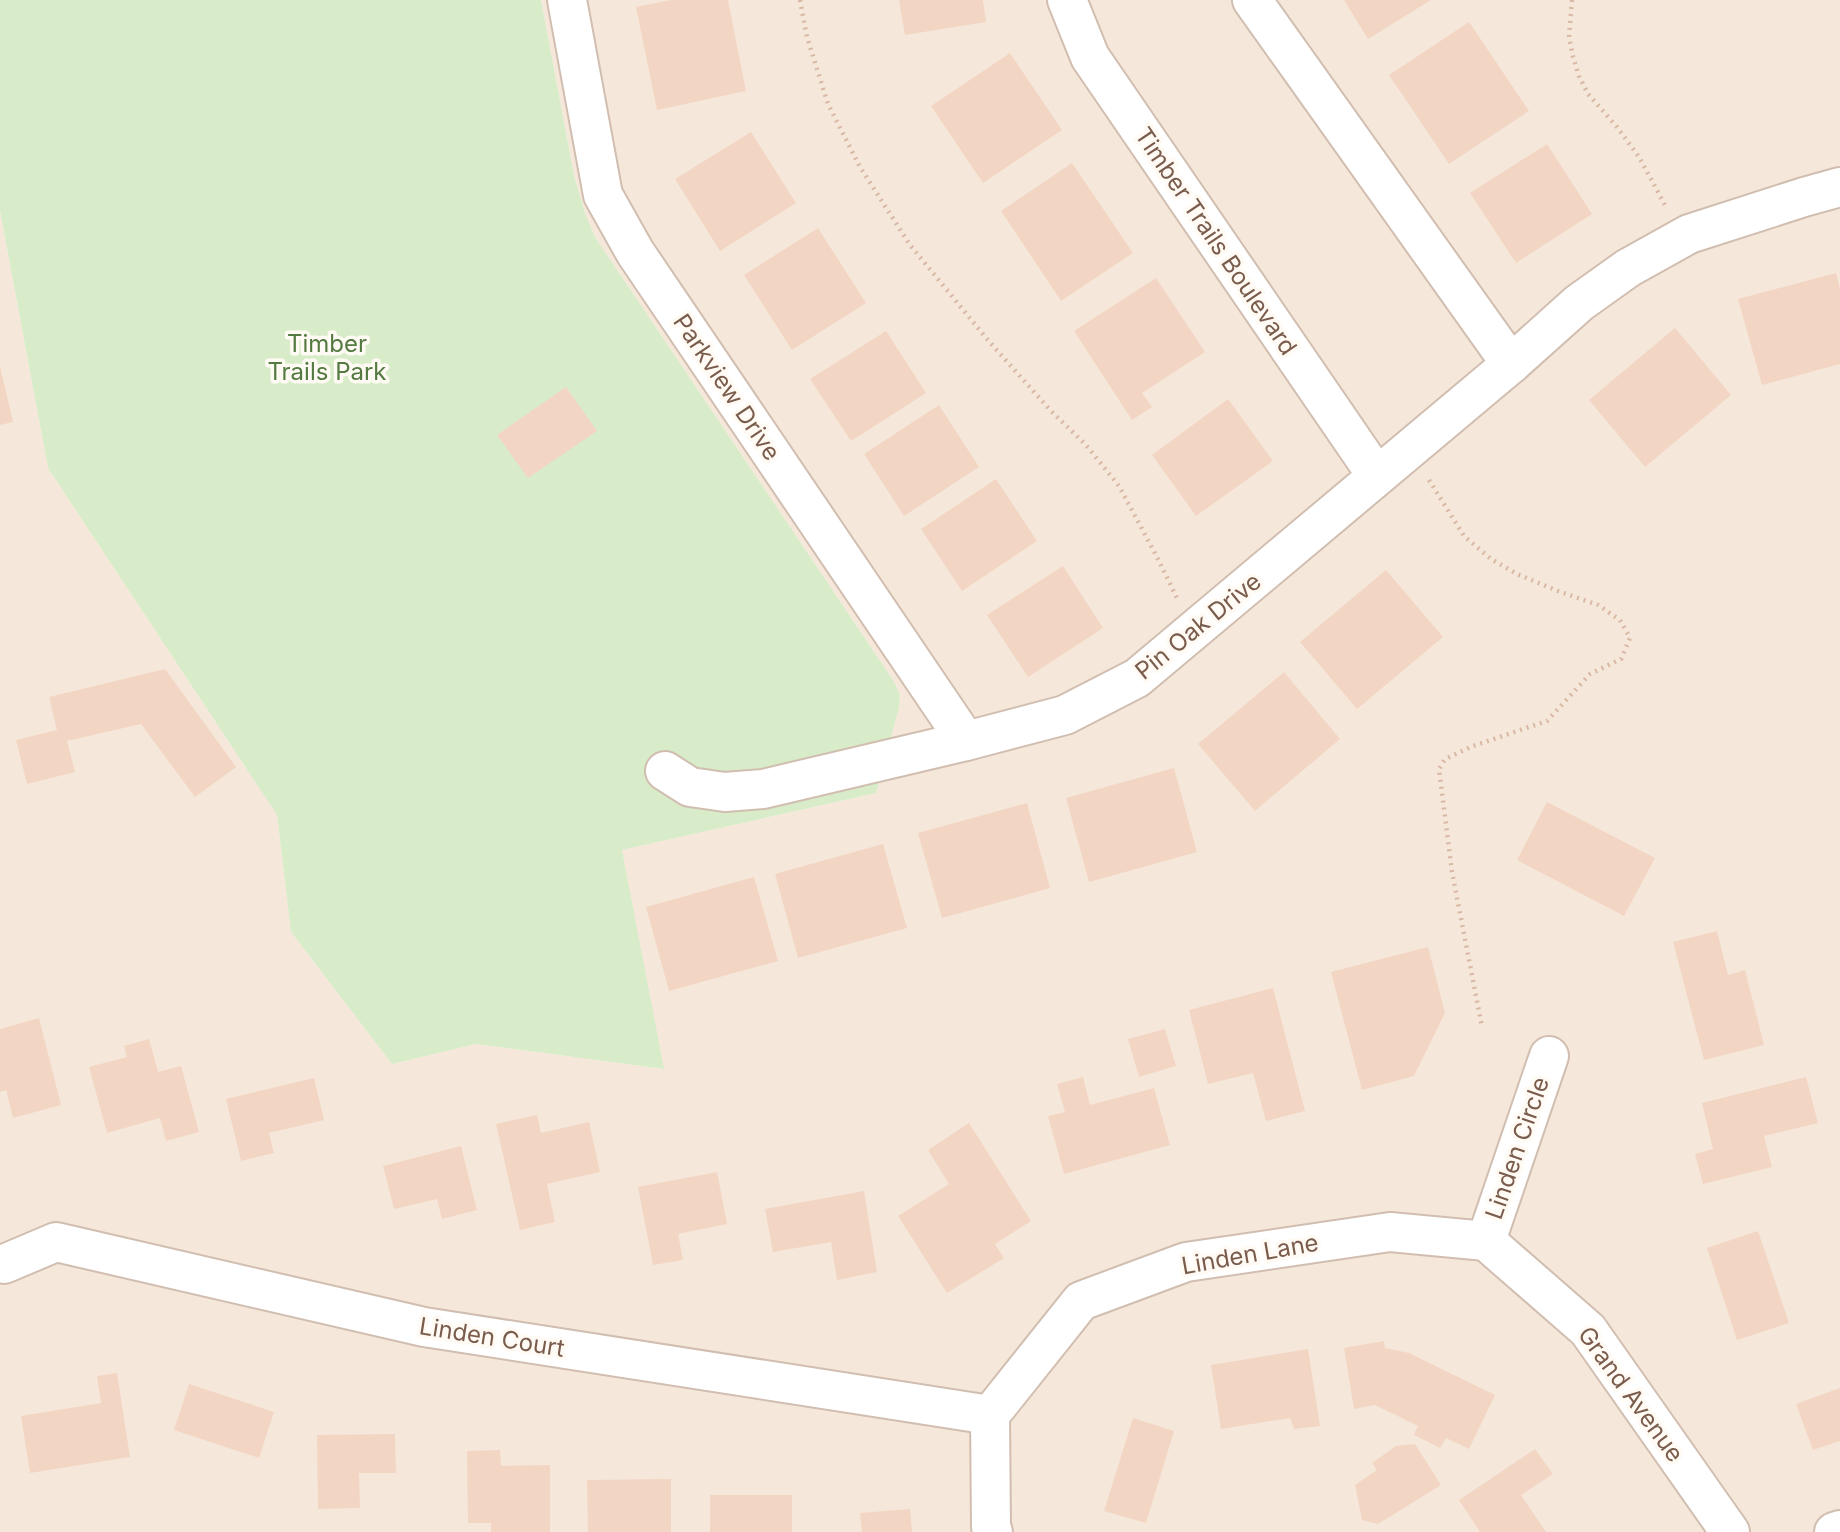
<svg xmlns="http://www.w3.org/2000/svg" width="1840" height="1532" font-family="Inter,sans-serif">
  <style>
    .residential { fill: #f5e8da }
    .green { fill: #d8ecc9 }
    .building { fill: #f3d5c3 }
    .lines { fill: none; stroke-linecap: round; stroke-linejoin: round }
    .minor-casing { stroke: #d1beb0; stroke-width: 42 }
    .path { stroke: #d9b8a5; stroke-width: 4.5; stroke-dasharray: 2 5; stroke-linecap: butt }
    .minor { stroke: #fff; stroke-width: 38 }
    .labels { text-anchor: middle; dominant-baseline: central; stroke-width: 7; stroke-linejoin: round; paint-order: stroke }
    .street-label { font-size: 24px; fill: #7a5c4d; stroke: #fffaf3 }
    .park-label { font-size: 24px; fill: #537a41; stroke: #fffaf3 }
  </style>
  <rect width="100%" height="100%" fill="#fdf6ec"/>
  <path class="residential" d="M541,0H1840V1532H0V211L48,468L277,815L291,932L392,1064L476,1044L663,1069L622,850L876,793L899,708L900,695L893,680L595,237L585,213L574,175Z"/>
  <path class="green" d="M0,0H541L574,175L585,213L595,237L893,680L900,695L899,708L876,793L622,850L664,1069L476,1044L392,1064L291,932L277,815L48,468L0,211Z"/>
  <g class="building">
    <path d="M671,0H728L746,91L657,110L636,7Z"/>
    <path d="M899,0H983L986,22L905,35Z"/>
    <path d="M1344,0H1431L1368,39Z"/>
    <path d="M1469,22L1529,111L1449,164L1389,75Z"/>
    <path d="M1010,53L1062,130L983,183L931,106Z"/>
    <path d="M751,132L796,203L720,251L675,179Z"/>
    <path d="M1547,144L1592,214L1516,263L1470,193Z"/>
    <path d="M1072,163L1133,253L1061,301L1001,211Z"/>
    <path d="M818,228L866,303L792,350L744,275Z"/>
    <path d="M1836,273L1840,289V364L1762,385L1738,299Z"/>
    <path d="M1156,278L1205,352L1142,393L1152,407L1132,420L1074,331Z"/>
    <path d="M1675,328L1731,395L1645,467L1589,400Z"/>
    <path d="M886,331L926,393L851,441L810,379Z"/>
    <path d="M0,366L13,422L0,425Z"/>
    <path d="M566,387L597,431L528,478L497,435Z"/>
    <path d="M1228,399L1273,461L1196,516L1152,455Z"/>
    <path d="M939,405L979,467L904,516L864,454Z"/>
    <path d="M996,479L1037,541L962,591L921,529Z"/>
    <path d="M1063,566L1103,628L1028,677L987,615Z"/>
    <path d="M1386,570L1443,637L1357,709L1300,642Z"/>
    <path d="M165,669L236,767L195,797L141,724L67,741L75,772L27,784L16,740L57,730L49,697Z"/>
    <path d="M1284,672L1340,739L1255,811L1198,744Z"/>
    <path d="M1174,768L1197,852L1089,882L1066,798Z"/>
    <path d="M1547,802L1655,858L1624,916L1517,860Z"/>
    <path d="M1027,803L1050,888L942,918L918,833Z"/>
    <path d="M883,844L907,928L798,958L775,874Z"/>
    <path d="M754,877L778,961L669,991L646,907Z"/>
    <path d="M1717,931L1728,975L1745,970L1764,1045L1704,1060L1673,942Z"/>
    <path d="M1428,947L1445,1013L1414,1076L1362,1090L1331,972Z"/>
    <path d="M1273,988L1305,1111L1266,1121L1253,1073L1208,1084L1189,1010Z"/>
    <path d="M39,1018L61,1105L13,1118L6,1090L0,1092V1029Z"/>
    <path d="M1165,1029L1176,1066L1139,1077L1128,1039Z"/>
    <path d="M149,1039L158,1072L181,1066L199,1132L166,1141L160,1118L107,1133L89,1067L127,1057L124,1046Z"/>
    <path d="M1083,1077L1090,1105L1154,1088L1170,1145L1064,1174L1048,1116L1065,1112L1057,1084Z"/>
    <path d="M1806,1077L1818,1123L1764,1136L1772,1167L1703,1184L1695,1154L1713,1149L1702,1103Z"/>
    <path d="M314,1078L324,1120L269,1133L274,1153L241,1161L226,1099Z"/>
    <path d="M537,1115L541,1133L589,1122L600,1172L547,1184L555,1222L520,1230L496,1124Z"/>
    <path d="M969,1123L1031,1221L995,1244L1004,1258L947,1293L898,1216L949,1184L928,1150Z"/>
    <path d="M461,1146L477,1210L442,1219L437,1199L394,1209L383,1166Z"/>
    <path d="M717,1172L727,1224L678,1234L683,1260L653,1265L638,1187Z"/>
    <path d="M864,1191L877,1272L837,1280L831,1242L773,1252L765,1209Z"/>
    <path d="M1758,1231L1789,1323L1737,1340L1707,1248Z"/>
    <path d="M1384,1341L1385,1348L1409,1353L1495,1395L1469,1449L1446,1438L1440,1448L1414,1435L1418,1426L1375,1405L1354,1409L1344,1348Z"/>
    <path d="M1308,1349L1320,1426L1294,1429L1290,1418L1221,1429L1211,1365Z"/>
    <path d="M117,1373L130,1457L30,1473L21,1416L101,1403L97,1376Z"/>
    <path d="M189,1384L274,1412L259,1458L174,1430Z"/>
    <path d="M1840,1388V1441L1813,1450L1796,1404Z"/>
    <path d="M1133,1418L1174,1431L1146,1523L1104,1511Z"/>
    <path d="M395,1434L396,1473H359L360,1508L318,1509L317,1435Z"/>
    <path d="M1415,1444L1441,1485L1378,1524L1362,1520L1355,1485L1377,1470L1372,1463L1396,1446Z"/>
    <path d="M1535,1449L1553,1474L1521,1495L1546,1532H1480L1459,1500Z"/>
    <path d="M500,1450L501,1466L550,1465V1532H491V1523H468L467,1451Z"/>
    <path d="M671,1479V1532H588L587,1480Z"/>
    <rect x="710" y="1495" width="82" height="37"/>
    <path d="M910,1509L912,1532H862L860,1513Z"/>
  </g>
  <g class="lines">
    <g class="minor-casing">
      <g id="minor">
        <path d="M567,0L603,195L635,252L966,741"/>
        <path d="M1067,0L1090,57L1377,476"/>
        <path d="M1252,0L1511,364"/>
        <path d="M665,771L690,787L725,792L763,789L966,741L1065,715L1137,678L1511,364L1579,303L1628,268L1689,234L1804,197L1840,187"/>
        <path d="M1486,1241L1588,1330L1730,1532"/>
        <path d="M1486,1241L1549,1056"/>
        <path d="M4,1264L56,1242L424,1327L990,1415"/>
        <path d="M990,1415L1081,1301L1186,1262L1390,1232L1486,1241"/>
        <path d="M990,1415L991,1527L993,1532"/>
        <path d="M1834,1532L1840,1530"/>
      </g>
    </g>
    <g class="path">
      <path d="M800,0L807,37L828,104L860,167L910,245L987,339L1050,410L1086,445L1119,486L1157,557L1177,598"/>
      <path d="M1572,0L1569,37L1573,57L1579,76L1588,94L1617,127L1639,157L1665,205"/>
      <path d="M1429,480L1464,536L1491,559L1517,574L1558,591L1598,605L1620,620L1630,638L1621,659L1590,674L1547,721L1473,746L1445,759L1439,769L1452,872L1482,1027"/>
    </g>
    <use href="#minor" class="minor"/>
  </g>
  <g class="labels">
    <g class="street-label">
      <text transform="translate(1216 241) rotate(56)">Timber Trails Boulevard</text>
      <text transform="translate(727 387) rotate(56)">Parkview Drive</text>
      <text transform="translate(1198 626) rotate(-39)">Pin Oak Drive</text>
      <text transform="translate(1517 1148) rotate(-71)">Linden Circle</text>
      <text transform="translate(1250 1254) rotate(-10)">Linden Lane</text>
      <text transform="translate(492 1337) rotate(9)">Linden Court</text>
      <text transform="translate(1631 1394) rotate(54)">Grand Avenue</text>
    </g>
    <g class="park-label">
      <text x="327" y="343">Timber<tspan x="327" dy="28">Trails Park</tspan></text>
    </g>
  </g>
</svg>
